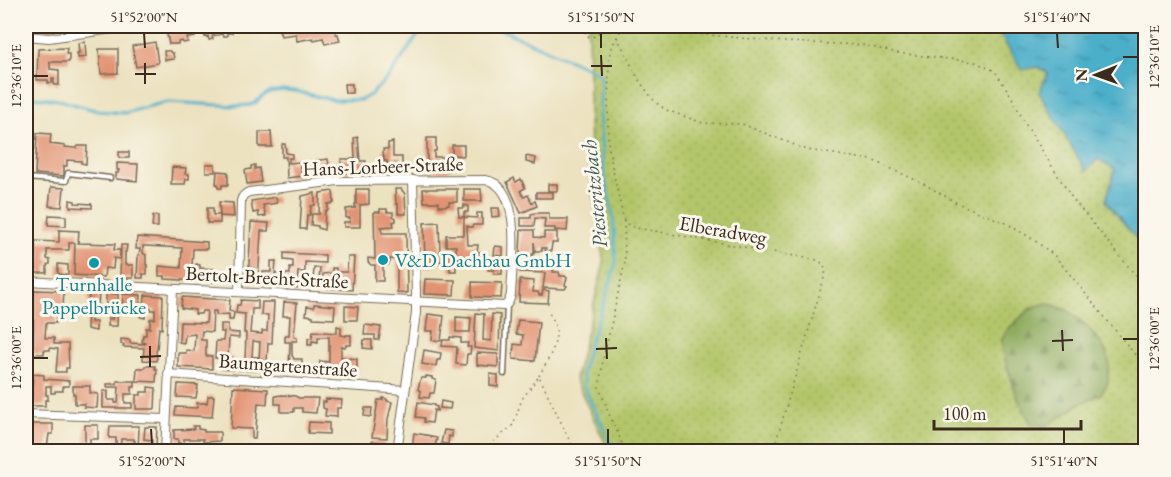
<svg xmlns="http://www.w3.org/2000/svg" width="1171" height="477" font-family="'EB Garamond',serif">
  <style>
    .grass { fill: url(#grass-dots); stroke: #777844; stroke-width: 1.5 }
    .forest { fill: url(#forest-firs); stroke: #646a3e; stroke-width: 1.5 }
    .water { fill: url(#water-ripples); stroke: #436c74; stroke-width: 1.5 }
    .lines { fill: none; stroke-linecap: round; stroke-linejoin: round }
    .stream { stroke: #4bafca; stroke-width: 3 }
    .building { fill: #e29372 }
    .service-casing { stroke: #796a57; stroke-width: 7 }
    .minor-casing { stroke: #796a57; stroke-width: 10 }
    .path { stroke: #796a57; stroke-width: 1.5; stroke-dasharray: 1.5 4.5; stroke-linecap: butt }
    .service { stroke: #fff; stroke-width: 4 }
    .minor { stroke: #fff; stroke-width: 8 }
    .ticks { fill: none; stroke: #3b2a1e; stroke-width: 2 }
    .culture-dot { fill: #0f9aa8; stroke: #fbf7ec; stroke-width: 2 }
    .labels { text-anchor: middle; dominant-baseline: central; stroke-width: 6; stroke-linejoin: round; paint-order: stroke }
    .street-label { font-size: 20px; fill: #3b2a1e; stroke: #fbf7ec }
    .culture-label { font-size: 20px; fill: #0d838f; stroke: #fbf7ec; text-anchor: start }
    .water-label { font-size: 21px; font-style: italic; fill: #41595a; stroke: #fbf7ec }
    .neatline { fill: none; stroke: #3b2a1e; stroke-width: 2 }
    .ticks-label { font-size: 15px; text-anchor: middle; fill: #3b2a1e }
  </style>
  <defs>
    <pattern id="grass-dots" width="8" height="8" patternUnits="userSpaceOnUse" patternTransform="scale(1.5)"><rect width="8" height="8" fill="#b3c66a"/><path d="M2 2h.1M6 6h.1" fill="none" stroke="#9baa5b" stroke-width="1.8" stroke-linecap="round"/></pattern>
    <pattern id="forest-firs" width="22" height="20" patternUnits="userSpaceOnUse" patternTransform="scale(1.5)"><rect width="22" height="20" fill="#8eab5e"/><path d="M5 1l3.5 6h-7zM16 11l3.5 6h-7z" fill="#758b4d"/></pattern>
    <pattern id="water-ripples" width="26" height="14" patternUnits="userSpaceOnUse" patternTransform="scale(1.5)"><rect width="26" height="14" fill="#4bafca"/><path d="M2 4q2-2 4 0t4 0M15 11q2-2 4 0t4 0" fill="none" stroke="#408fa3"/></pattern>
  </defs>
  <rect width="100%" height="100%" fill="#fbf7ec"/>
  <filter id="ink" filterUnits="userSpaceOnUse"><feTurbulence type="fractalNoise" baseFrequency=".0167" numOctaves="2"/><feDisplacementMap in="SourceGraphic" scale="12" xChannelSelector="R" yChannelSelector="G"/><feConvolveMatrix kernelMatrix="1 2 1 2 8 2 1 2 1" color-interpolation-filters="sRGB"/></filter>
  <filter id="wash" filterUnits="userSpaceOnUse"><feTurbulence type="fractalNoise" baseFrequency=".008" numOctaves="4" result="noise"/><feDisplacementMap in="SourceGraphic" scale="24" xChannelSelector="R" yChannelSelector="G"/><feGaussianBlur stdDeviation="1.35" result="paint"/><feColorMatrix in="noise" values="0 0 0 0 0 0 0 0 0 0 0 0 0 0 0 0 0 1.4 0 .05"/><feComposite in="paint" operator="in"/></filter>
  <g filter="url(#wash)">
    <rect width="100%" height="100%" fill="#ece2c0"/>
    <path class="grass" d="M588,26H995L1022,69L1038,67L1048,73L1086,171L1098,158L1115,169L1106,201L1145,249V451H609L575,379L604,263L590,170Z"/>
    <path class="forest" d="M1047,303L1067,310L1086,325L1102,344L1109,359L1108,383L1101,394L1078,405L1047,426L1031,424L1018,399L1006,363L1001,341L1008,329L1031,308Z"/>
    <path class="water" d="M995,26H1145V249L1106,201L1115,169L1098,159L1086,171L1039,92L1048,73L1038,67L1022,70Z"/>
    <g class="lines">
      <g class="stream">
        <path d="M493,26L597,72L601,78L599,118L604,175L613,215L616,262L608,291L589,345L582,372L584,387L615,452"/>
        <path d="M26,96L59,100L98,111L125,113L154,105L168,102L236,106L250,105L255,103L263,96L270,92L283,90L295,91L333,100H361L370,95L389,77L418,35L436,26"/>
      </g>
    </g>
    <g id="blocks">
      <g class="building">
        <path d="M44,26H59L57,29L46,31L44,28Z"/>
        <path d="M192,26L195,37L187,38L188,42L183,43L182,41L178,42V44H169L166,30Z"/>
        <path d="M203,26H230L232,33H227V36H223L222,34L212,36L213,39L209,40L208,36L205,37Z"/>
        <path d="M278,26L293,27L294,30L300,29L299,26H307L308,27L318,26H335L336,34H338L340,41L325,44L323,38L314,40L313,38L297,41L296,34L281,36Z"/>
        <path d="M85,42L86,57L78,58L77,53H79L78,43Z"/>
        <path d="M155,42L158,63L136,67L132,46Z"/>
        <path d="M67,48L66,54H69V62H50V69L59,70V85H54V79H52V83H48V80H37L38,49Z"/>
        <path d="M99,49H118V73L101,74Z"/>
        <path d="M164,51H170L171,53H173L174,59L165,60Z"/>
        <path d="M344,84H352V93H345Z"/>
        <path d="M259,132H271L272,147H259Z"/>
        <path d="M37,133L51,134L50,144L65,146V147L74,148H77L78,146H87L86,164L81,163V161L67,160V166H64V176L35,174Z"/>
        <path d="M358,137L360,161H366V172H341V159H355L354,138Z"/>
        <path d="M427,138H436V151H434V157H442V161H449V171H430V167H427Z"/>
        <path d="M393,142V157H402V172H388L387,161H384L383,149H388V143Z"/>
        <path d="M282,144H285L286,153L292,154V158H289V163L300,162V167L304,166V170L301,171L302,176L287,178L286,157H282Z"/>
        <path d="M452,145H464V156L452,155Z"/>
        <rect x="119" y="152" width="10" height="6"/>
        <path d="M526,156L536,158L535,164L526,162Z"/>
        <path d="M328,159L330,172L316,174V173H311V161Z"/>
        <path d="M117,163L138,164L137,181L116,179V173H118L119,170H117Z"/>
        <rect x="206" y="164" width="9" height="8"/>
        <path d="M255,165V169L259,168L261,182L247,184L245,170L251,169V166Z"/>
        <path d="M172,167L186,168L185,174H189V179H186L185,184H171Z"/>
        <path d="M217,171L228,172V185H222V188H218V184H216Z"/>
        <path d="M514,178L516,182L521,179L525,188L520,191L524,197L528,195L532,203L535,201L537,206L521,213L507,182Z"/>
        <rect x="548" y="184" width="9" height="7"/>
        <path d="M51,187L64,188L62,207L49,206Z"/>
        <path d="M356,189H369V204L360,205V227H344V222H350V218H346V209L355,208V204H356Z"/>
        <path d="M395,189H401L405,194L406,214H398V204H396Z"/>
        <path d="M423,189H457V202H449V205L443,206H439V202H424Z"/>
        <path d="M464,189H481L482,201H464Z"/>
        <path d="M333,191L334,203L328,204V210L325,211L324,230L318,228V226L311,225L312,214H319L320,193Z"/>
        <rect x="536" y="192" width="17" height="6"/>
        <path d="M315,193V205L311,206L310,215H307L306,229H300L302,196Z"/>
        <path d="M276,197L277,203L263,205L266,216L259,217L258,212L253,213L251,201Z"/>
        <path d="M70,200L75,201V203L92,204V208L70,207Z"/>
        <path d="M219,202L233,203L234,217L220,216Z"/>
        <path d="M464,205L468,206V212H464V217H459L458,208H464Z"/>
        <path d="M207,208H213V215H220V223H207Z"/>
        <path d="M491,208H499L500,216L492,217Z"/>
        <path d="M380,209H387V212H393V216L396,218V221L393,222L394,226L381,227L382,233H406L407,293L397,292V259H390V262L388,265H383V281H375V265H371L368,262V258L375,259L374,212H380Z"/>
        <path d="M477,213H482V225H473L472,227H469L467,226L468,245H478L477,252H480V263L456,262V271H450V262L434,261L433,267L425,266L424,223L439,222L440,254L456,255V246H446V235H464V217L477,218Z"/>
        <path d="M535,213H549V219H568L567,231L555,230V228H544L545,219L535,218L534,226H521V218H531V214Z"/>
        <path d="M49,215L66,216V226L48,225Z"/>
        <path d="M153,216H158V227H152Z"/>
        <path d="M251,222L269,223L268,231H261L258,284H248Z"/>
        <path d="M59,230L79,231L78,243L115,244L114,250H120V259L114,258L113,269L105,268L104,277L74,275L75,243H69V250H47V259L50,260V264L47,265V273H35V241L59,242Z"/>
        <path d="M521,230H534V237L544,238V232H557V243H552L551,251H545L546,248H542V251H535L534,242V254H532V256L530,257H525L524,256V253H520Z"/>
        <path d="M137,237L207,242V249H193L192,267H195L196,264L200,265V268L214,269L213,282L165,279V276H159V266L181,268L182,248L146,246H143V253L146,255V265H147V274H143V278H137L138,255H139L140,249H136Z"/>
        <path d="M121,245H127L126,252H125V265H133V278H120Z"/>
        <path d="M495,246L503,247V256L494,255Z"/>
        <path d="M284,253L325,255V263L305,262V272H298L297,288L285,287V274H290V268H293V261L284,260Z"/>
        <path d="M348,257H354L352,290L322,288L323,274L332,273V268H336V272H347Z"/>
        <path d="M271,261H276L275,274H281V287L262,286L263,272H271Z"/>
        <path d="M58,264L68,265V275L58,274Z"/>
        <path d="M502,264V274H494V270H488L489,265Z"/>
        <path d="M520,265L553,267V272H559L560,276H565L567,278L565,285L567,286L565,289L543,288L545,273L520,272Z"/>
        <path d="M314,268H320L319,282H313Z"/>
        <path d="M425,279L455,280L454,295L424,294Z"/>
        <path d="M520,280L534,281L533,292H538L539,295H542L543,290L549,291L548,303L519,302Z"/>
        <path d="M472,282L502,283L501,298L472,297Z"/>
        <path d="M34,290L64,291L63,307L48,306V310L56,311V323H46L45,338H54V344H68L69,368H66V372H56L58,349L50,348V350H44V354H33Z"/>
        <path d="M89,293H99L98,306L92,305L91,322H96V331L87,329Z"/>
        <path d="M106,293L118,294L117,326H108V318L112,319L113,305H106Z"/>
        <path d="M123,294L141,295L140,310H145V318L140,317V311H122Z"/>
        <path d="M145,295L163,296L162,329L159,328L157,349L156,351L157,358L156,361L143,360L144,348L123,347L124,345L121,344V339L130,340V343L145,344V342H142L143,335H146V328H150V319H155V310H151V308L144,307Z"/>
        <path d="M182,297L230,300L229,311L234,312L233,320H229V314L216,315V311H213L212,332L202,331L201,340H206V356H212V369L178,367V353H186V350L194,351L195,334L185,335L184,343L179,342L180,322L206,323L207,311H202L201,314H195V310L181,308Z"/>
        <path d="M241,300L258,301V309H252L250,333L262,334V331H267L268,315H261L262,302H274L272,343H268L267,362L272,363V372L261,371L262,359H259L260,342L253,341L252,357H258L257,371L239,370V360L245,361L246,333H244L245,314L236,313L237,305H240Z"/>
        <path d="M284,302L297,303L294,336L297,337V341H292V355L294,359H302V373L281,372V369H289L290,342H285V335H289L290,316H283Z"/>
        <path d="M314,304L335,306L334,319L313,318V316L306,315L307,306L314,307Z"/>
        <path d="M345,306L358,307L357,320H345Z"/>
        <path d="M476,313L484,314L483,340L491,341L492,314L500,315L499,351L474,348Z"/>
        <path d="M428,314L444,316L441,341L432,340L433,331H426Z"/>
        <path d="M456,317L471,318L470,332H456Z"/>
        <path d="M518,320L539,322L535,361L513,359L514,344L522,345L523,335L516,334Z"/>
        <path d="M221,324H228V332L239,333V338L229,337L228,357L234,358V370L222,369V359L215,358L216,341H223L224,332H221Z"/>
        <path d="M365,325L381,327L379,340H375V335H364Z"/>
        <path d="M337,326L341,327V335L346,336V335H351V345H346L345,347H341V357L357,359V368L333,367V375L319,374L320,361L329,362V337H318V342L312,341V345H308V338H312L313,331L337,333Z"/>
        <path d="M450,337L461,338V343H468L467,347H471L470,354H467L466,365L456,364L457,347L442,346L443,340H450Z"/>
        <path d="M364,340H372V349L363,348Z"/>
        <path d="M424,350L441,353L440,360H437L436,366L422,364Z"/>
        <path d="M477,353L498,354V367L477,365Z"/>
        <path d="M305,365L315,367V374H304Z"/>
        <path d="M145,366H155V369H157L156,382L136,381L137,368H145Z"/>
        <path d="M33,374L44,375V379L69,381V386H63V391H55V393H51V386H46V395H48V400H45V406H31Z"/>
        <path d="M490,374L498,375V387L490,386Z"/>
        <path d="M426,376L432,377V379L436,380L434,393H430L429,398L420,397L421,391L418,389L421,378H426Z"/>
        <path d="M117,381H135V387H132V394H125V403H132V408H103V391H108V400H115V403H118L119,387H107V384H117Z"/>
        <path d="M178,384L198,385L196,398L177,397Z"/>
        <path d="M73,386H90V393L98,394L97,408L84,407V404H75V394H73Z"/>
        <path d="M148,387L156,388L155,409H136V395H141V392H148Z"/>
        <path d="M233,387L268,389L267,404L258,403L255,439H252V429L231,428Z"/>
        <path d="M282,395L295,396L299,398H318L316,413L302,412V408H294V412H281V404H275V396Z"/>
        <path d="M208,396H214L212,417L175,415L176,407L197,408V403H207Z"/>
        <path d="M383,398L387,399V401L392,402L388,419L387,438L372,437L378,400H383Z"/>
        <path d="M326,399L342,400L341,408H337V417L325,416L326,409L323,408V402H326Z"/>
        <path d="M441,401L451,403L450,409L440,408Z"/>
        <path d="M418,402L434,405V406L437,407V411L434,410L432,423L424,422V418L416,417Z"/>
        <path d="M365,408H372L371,417L364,416Z"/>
        <path d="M309,422L329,423V434L308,433Z"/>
        <path d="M31,424H53V434H49L47,448H30Z"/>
        <path d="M85,425H98V439H90V452H85Z"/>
        <path d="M110,426H139L138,452H134L135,441H134V439H121L120,452H116V438H109Z"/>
        <path d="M193,426H198V429L204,430V432H220V441L203,442V439H184V444L178,443V439H174V430L194,429Z"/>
        <path d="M145,427H157L156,446L152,445V440L144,439Z"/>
        <path d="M444,430L452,431V437L449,436L448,444L441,443Z"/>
        <path d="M414,433L431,436V437L437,438L434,451L412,448Z"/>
        <path d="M372,441L385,443L384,452H371Z"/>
      </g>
    </g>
  </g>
  <g filter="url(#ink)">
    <use href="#blocks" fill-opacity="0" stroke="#796a57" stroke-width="1.5"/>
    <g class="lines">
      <g class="service-casing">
        <g id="service">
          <path d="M26,178L66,181L68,173L110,178"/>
          <path d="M504,374L507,305"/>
        </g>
      </g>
      <g class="minor-casing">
        <g id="minor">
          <path d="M26,36L49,38L134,26"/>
          <path d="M26,281L504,306C509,304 510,299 511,294C512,266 524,185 485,180L338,181L249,192C244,194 242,196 241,201L239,292"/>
          <path d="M168,374L405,390"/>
          <path d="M26,414L166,419"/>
          <path d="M165,452L173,289"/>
          <path d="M397,452L416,313V293L413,180"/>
        </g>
      </g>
      <g class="path">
        <path d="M582,26L586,35L592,38L601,31L620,30"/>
        <path d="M623,26L611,48L609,58L608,120V142L612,166L624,221C629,227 635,228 643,229L817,260L823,264L826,271L773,452"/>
        <path d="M623,27L784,42L864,45L897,53L975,62L995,71L1010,94L1026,125L1072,198L1132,271L1146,285"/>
        <path d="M617,37L640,82L655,102L666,110L703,123L742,124L807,150L872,160L924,184L957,203L1006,223L1034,240L1054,255L1146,368"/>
        <path d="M624,221L625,262L603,361L599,387L609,414L626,452"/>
        <path d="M539,376C550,356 565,334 549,313"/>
        <path d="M488,452L490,445L513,425L522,399L539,376L575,452"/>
      </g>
      <use href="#service" class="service"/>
      <use href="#minor" class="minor"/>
    </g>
  </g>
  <path class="ticks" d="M144,33L145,48M601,33V48M1057,33L1058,48M601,55L602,76M1123,57H1138M145,63V84M591,66H612M135,74H156M33,76H48M1062,330L1063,351M606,338L607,359M1123,339H1138M1052,341L1073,340M150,346V367M596,349L617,348M140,357L161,356M33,358H48M151,429L152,444M608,429V444M1064,429V444"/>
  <g class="culture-dot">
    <circle cx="383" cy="260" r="6"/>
    <circle cx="94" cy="263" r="6"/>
  </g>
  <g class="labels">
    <g class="street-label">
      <text transform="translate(383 166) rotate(-2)">Hans-Lorbeer-Straße</text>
      <text transform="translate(723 230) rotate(10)">Elberadweg</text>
      <text transform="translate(267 277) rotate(3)">Bertolt-Brecht-Straße</text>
      <text transform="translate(288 365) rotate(4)">Baumgartenstraße</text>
    </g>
    <g class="culture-label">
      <text x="395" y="260">V&amp;D Dachbau GmbH</text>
      <text x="94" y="284" text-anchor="middle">Turnhalle<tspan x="94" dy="23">Pappelbrücke</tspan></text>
    </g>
    <g class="water-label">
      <text transform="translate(594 194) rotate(-96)">Piesteritzbach</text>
    </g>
  </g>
  <rect width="1171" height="477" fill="none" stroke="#fbf7ec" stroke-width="66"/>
  <g transform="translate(1096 75) rotate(269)" stroke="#fbf7ec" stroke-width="4.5" paint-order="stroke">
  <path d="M0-4.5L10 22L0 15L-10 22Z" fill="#3b2a1e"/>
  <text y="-9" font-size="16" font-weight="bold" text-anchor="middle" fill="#3b2a1e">N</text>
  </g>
  <path d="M934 420v9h147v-9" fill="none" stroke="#3b2a1e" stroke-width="3"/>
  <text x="943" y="420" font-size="18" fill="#3b2a1e" stroke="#fbf7ec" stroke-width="4.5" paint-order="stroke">100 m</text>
  <rect x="33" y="33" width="1105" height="411" class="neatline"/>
  <g class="ticks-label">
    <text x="144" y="22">51°52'00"N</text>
    <text x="601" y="22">51°51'50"N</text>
    <text x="1057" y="22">51°51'40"N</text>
    <text transform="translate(1154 57) rotate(-90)" y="5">12°36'10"E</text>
    <text transform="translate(16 76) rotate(-90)" y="5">12°36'10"E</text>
    <text transform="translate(1154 339) rotate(-90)" y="5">12°36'00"E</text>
    <text transform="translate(16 358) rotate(-90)" y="5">12°36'00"E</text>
    <text x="152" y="466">51°52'00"N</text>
    <text x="608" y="466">51°51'50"N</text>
    <text x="1064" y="466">51°51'40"N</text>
  </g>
</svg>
